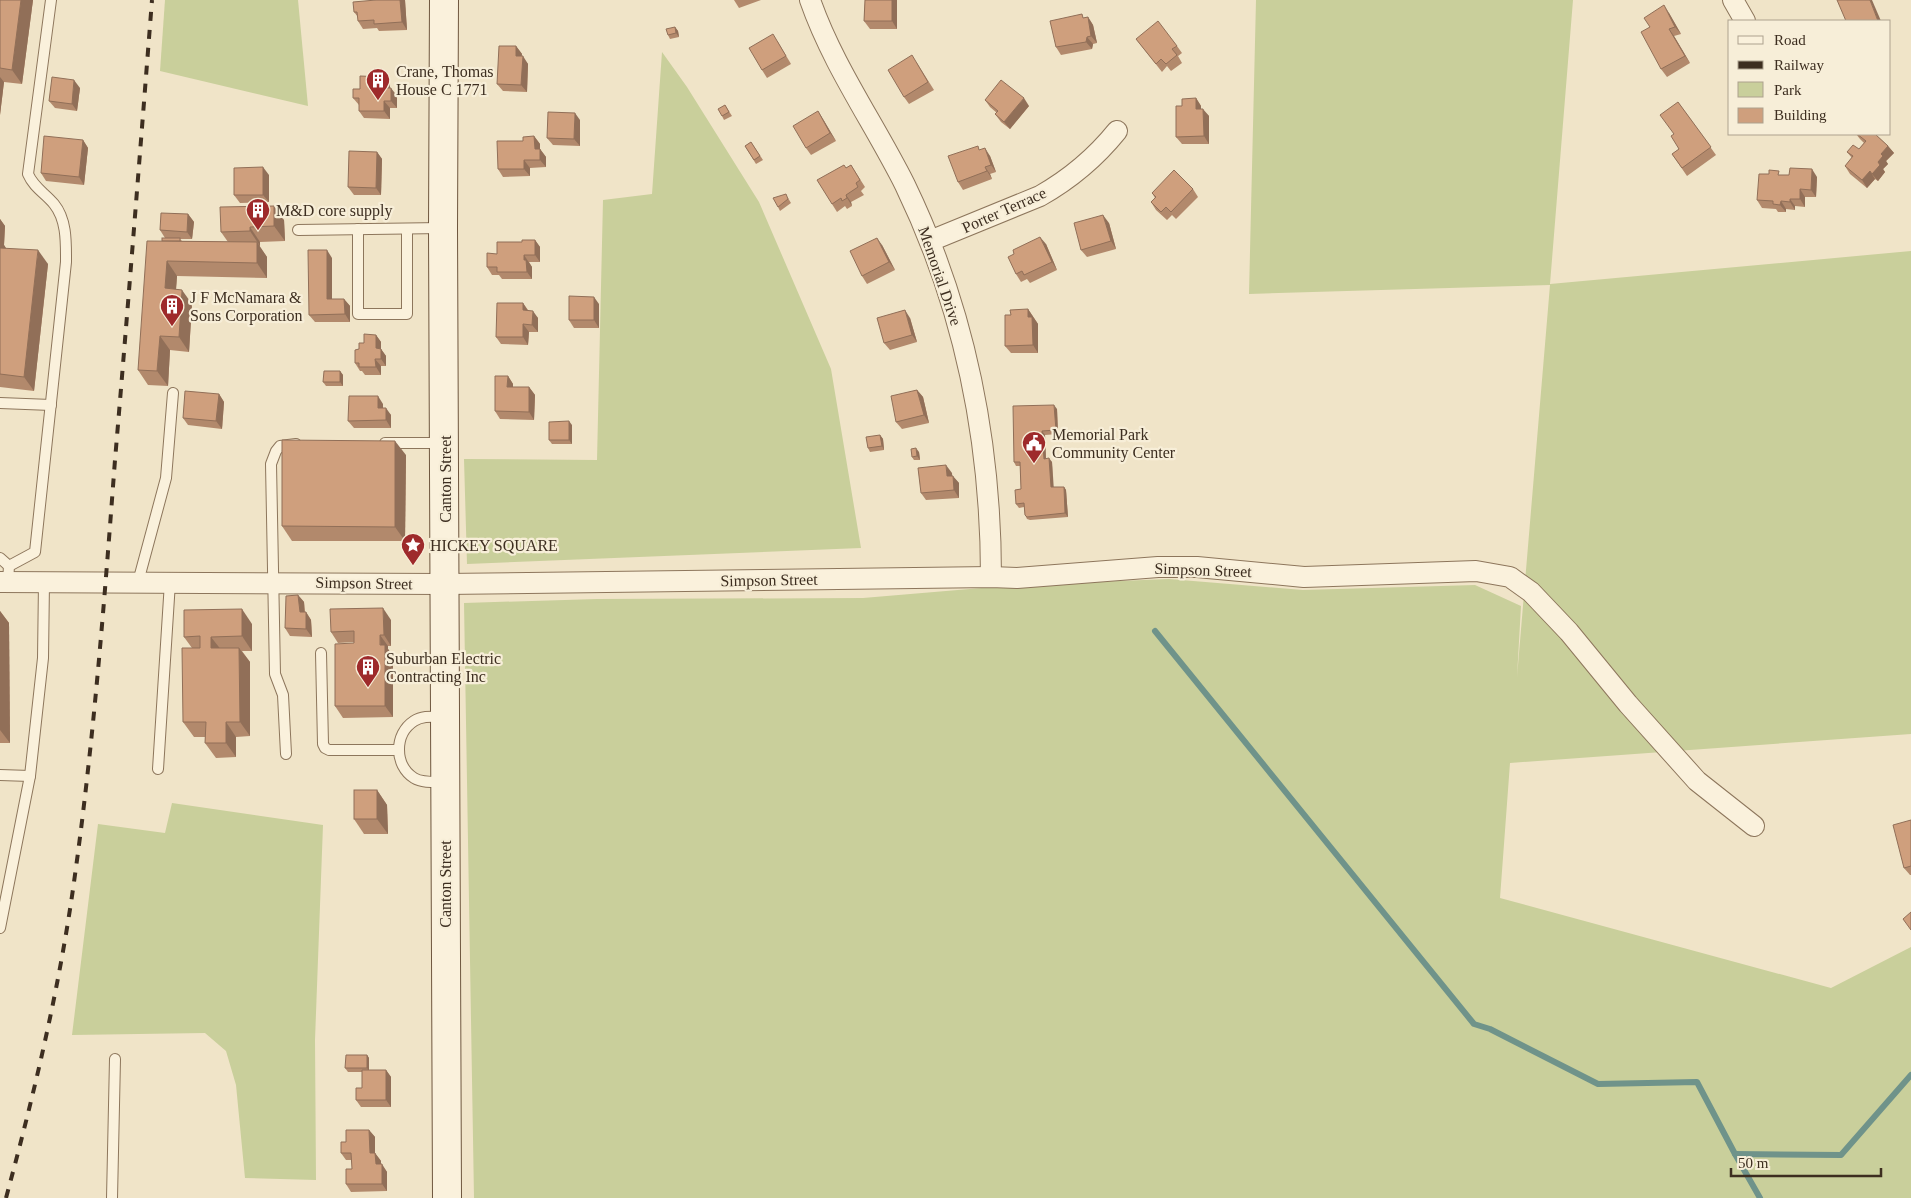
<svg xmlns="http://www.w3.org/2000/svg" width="1911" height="1198" font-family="'Times New Roman',serif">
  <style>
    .green { fill: #c9cf9b }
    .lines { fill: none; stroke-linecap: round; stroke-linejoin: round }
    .stream { stroke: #6f938a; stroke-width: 6 }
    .lane-casing { stroke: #8d765c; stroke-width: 12 }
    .street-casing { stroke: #8d765c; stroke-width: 22 }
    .secondary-casing { stroke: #6f573f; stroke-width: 30 }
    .lane { stroke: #faf1dc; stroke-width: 10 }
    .street { stroke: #faf1dc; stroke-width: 20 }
    .secondary { stroke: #faf1dc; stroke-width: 28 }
    .rail { stroke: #3d2e20; stroke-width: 4; stroke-dasharray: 9 9; stroke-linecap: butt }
    .wall { fill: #b2896c }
    .shaded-wall { fill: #916f58 }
    .building { fill: #cf9f7d; stroke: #916f58 }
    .labels { text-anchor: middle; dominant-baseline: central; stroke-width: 4.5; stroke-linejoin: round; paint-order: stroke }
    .poi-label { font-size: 16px; fill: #3d2e20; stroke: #f7eed8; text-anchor: start }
    .street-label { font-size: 16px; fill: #3d2e20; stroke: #f7eed8 }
  </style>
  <rect width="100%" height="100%" fill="#f0e4c8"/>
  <g class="green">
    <path d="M165,0H298L308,106L160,71Z"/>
    <path d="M1256,0H1573L1550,284L1911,251V734L1510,763L1500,898L1831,988L1911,947V1198H474L464,603L597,599L863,598L1017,585L1169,579L1303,590L1475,585L1521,606L1517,677L1550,285L1249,294Z"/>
    <path d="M662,52L687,87L759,202L831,369L861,548L467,564L464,459L597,460L603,200L652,194Z"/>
    <path d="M172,803L323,825L315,1040L316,1180L245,1178L236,1085L226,1051L205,1033L72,1035L98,824L165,833Z"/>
  </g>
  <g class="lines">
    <g class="stream">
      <path d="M1155,631L1474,1024L1490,1029L1598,1084L1697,1082L1735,1154"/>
      <path d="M1760,1198L1735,1154L1841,1155L1911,1075"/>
    </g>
    <g class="lane-casing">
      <g id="lane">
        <path d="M358,229V314H407V229"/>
        <path d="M298,230L442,228"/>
        <path d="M0,403L51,405"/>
        <path d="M385,443H443"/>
        <path d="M0,558L9,566"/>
        <path d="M8,582L9,566L35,552L66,262C66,243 67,220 54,204C45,193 34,188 28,174L51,0"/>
        <path d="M138,582L166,478L173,393"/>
        <path d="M321,653L323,744L325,748L329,750H398"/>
        <path d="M286,754L283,695L275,674L271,464L276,451L280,446L296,444"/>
        <path d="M158,769L170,582"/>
        <path d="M0,775L30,776"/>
        <path d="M445,782C435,782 422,783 414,778C394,765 394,734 414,721C423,715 434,717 445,717"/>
        <path d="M0,928L30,776L43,658L44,582"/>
        <path d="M112,1198L115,1059"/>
      </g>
    </g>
    <g class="street-casing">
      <g id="street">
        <path d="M810,0C833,66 874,123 905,185C964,307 991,441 991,577"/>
        <path d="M1733,0L1745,21"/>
        <path d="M930,241L1040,196C1070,179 1096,157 1117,131"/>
        <path d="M0,582L445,584L991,577L1017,578L1158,567H1197L1304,577L1476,571L1510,577L1531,592L1569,632L1628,704L1697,781L1754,826"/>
      </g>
    </g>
    <g class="secondary-casing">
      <path id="secondary" d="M444,0L443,228L447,1198"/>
    </g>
    <use href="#lane" class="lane"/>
    <use href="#street" class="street"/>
    <use href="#secondary" class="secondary"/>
    <path class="rail" d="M6,1198C33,1098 57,998 72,896C93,751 104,606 115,460C128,307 140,153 152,0"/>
  </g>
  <g class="wall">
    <path d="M0,0H33L22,84L4,82L0,115Z"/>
    <path d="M376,0H405L407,30L379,31L377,28L363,29L358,21V17L354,12Z"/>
    <path d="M734,0H761L739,8Z"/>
    <path d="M865,0H897V29H870L864,21Z"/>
    <path d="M1669,13L1681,34L1674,36L1690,63L1667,77L1661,69L1650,27Z"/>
    <path d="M1088,17L1093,25L1097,43L1093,44L1092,49L1061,55L1056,47L1084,18Z"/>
    <path d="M675,27L678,31L679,37L670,39L668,35Z"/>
    <path d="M1136,39L1177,46L1182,53L1178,56L1182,63L1171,71L1167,66L1162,72Z"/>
    <path d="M778,42L791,64L767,78L762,70Z"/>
    <path d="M516,46L522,54L521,56L528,64L527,92L503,91L497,84Z"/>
    <path d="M917,63L934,90L909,104L904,97Z"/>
    <path d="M385,77L390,84V88L397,96V108H390V119L364,118L359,111V105L353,98L360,89Z"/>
    <path d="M80,88L77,111L55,108L49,101Z"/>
    <path d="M1196,98L1201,106V109L1209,116V144H1182L1176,137L1182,106Z"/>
    <path d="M985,100L1029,106L1010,129L1001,122L995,114L997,113L990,107Z"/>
    <path d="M1678,102L1716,155L1687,176L1672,154L1679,149L1674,134Z"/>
    <path d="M725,105L732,116L724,120L722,116Z"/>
    <path d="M818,111L836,141L811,155L806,148Z"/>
    <path d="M580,120V146L553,145L547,138Z"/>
    <path d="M1856,134H1875L1888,146L1894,153L1886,161L1888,164L1883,169L1885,172L1878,181L1875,179L1867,188L1850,174L1845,166L1852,158L1847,152L1859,149L1864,143L1860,139Z"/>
    <path d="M534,136L540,144V149L546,157V167L530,168V176L503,177L498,169L523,141Z"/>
    <path d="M83,140L88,148L84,185L46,181L41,173Z"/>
    <path d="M751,142L763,160L756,164L745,146Z"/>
    <path d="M981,150L990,156L996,172L990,174L992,179L963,190L958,182Z"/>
    <path d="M377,152L382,159L381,195H354L348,187Z"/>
    <path d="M851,165L865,187L861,191L864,195L851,202L852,206L847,209L845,206L837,212L832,204L846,168Z"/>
    <path d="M269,175V202L240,203L234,195Z"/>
    <path d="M1782,175L1817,177L1816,197H1805V207L1795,206V210L1786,209V212H1778L1776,209L1762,208L1757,200Z"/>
    <path d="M1193,189L1198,197L1176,219L1172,215L1167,220L1156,210L1151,202L1155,198L1152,193Z"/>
    <path d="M788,198L791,203L780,211L778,207Z"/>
    <path d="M188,214L194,222L192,239H180L182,241L228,242L221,232L284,220L285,241L260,242V246H259L267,257V278L177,276L176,289L192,304L189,352L170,350L168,386L148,385L138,370L162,241L165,238L160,230Z"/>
    <path d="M0,219L5,226L4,245L6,249L48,264L34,391L0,387Z"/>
    <path d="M1109,223L1116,249L1087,257L1081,250Z"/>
    <path d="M535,240L540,247V262H529L532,267V279H502L499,275H492L487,267L497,254L522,242Z"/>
    <path d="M1046,244L1057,270L1030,283L1027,279L1021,282L1016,274Z"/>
    <path d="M882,245L895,270L867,284L862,276Z"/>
    <path d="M332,258V299H344L350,306V322H315L309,315Z"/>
    <path d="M523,303L528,310L538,318V332H529L528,345L501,344L496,337Z"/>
    <path d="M599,304V328H574L569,320Z"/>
    <path d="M1028,309L1038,324V353H1011L1005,346L1011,315Z"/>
    <path d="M910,318L917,342L890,350L884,343Z"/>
    <path d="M376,335L381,342V349L386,356V366H381V375H365L362,371H360L355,363L359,349Z"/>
    <path d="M340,371L343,375V386H326L323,382Z"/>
    <path d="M508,376L513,384V387H529L535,395L534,420L500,419L495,411Z"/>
    <path d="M917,390L923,397L929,423L902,429L896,422Z"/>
    <path d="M219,394L224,402L222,429L188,425L183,418Z"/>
    <path d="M383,404V408L391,415V428H354L348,421Z"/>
    <path d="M1057,409L1058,434L1045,435L1046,458L1052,462L1053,487H1064L1066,490L1068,517L1030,520L1027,519L1025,515L1024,507L1019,508L1016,504L1021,489L1020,466H1016L1014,462Z"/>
    <path d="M572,425V444H552L549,440Z"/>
    <path d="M880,435L883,439L884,450L870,452L868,448Z"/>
    <path d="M919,452L920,460H914L912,457Z"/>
    <path d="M406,455L405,541H292L282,526Z"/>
    <path d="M952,473V476L959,483V498L926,500L921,493Z"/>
    <path d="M298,595L304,602L305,612H306L311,620L312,637L290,636L285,628Z"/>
    <path d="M0,611L9,623L10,743H0Z"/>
    <path d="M391,620V646H388V649L393,656V717L343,718L335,706L354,642L338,643L331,632Z"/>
    <path d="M252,624V651H242L250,662V736L236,737V757L216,758L205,743V737H194L183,722L192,648L184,637Z"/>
    <path d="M377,790L387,805L388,834H364L354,819Z"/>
    <path d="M1911,820V875H1910L1904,868Z"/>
    <path d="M367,1055L369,1058V1070H386L391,1077V1107H361L356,1100L362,1088V1072H348L345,1068Z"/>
    <path d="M369,1130L375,1137V1153L381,1161V1164L387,1172V1191L351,1192L346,1184L352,1169V1160H346L341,1153L346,1142Z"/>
  </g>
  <g class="shaded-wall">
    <path d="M21,0H33L22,84L12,70Z"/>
    <path d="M400,0H405L407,30L402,22Z"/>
    <path d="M892,0H897V29L892,21Z"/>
    <path d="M1870,0H1872L1881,21H1878Z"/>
    <path d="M1664,5L1669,13L1681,34L1675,27Z"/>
    <path d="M1088,17L1093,25L1097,43L1091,36Z"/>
    <path d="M675,27L678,31L679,37L676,33Z"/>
    <path d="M1669,29L1674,36L1690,63L1685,56Z"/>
    <path d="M1087,37L1093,44L1092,49L1086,42Z"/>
    <path d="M516,46L522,54L521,64L516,56Z"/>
    <path d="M523,56L528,64L527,92L521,85Z"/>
    <path d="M0,77L4,82L0,115Z"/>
    <path d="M385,77L390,84V96L385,88Z"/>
    <path d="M74,80L80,88L77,111L72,104Z"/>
    <path d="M391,88L397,96V108L391,101Z"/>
    <path d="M1024,98L1029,106L1010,129L1004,122Z"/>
    <path d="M1196,98L1201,106V117L1196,109Z"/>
    <path d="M384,101L390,108V119L384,111Z"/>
    <path d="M1203,109L1209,116V144L1204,136Z"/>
    <path d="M818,111L823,119L836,141L830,133Z"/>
    <path d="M575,113L580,120V146L574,139Z"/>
    <path d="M534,136L540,144V157L535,149Z"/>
    <path d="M83,140L88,148L84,185L79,177Z"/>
    <path d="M1888,146L1894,153L1886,161L1888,164L1883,169L1885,172L1878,181L1872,174L1881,154Z"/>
    <path d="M985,148L990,156L996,172L991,165Z"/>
    <path d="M540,149L546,157V167L540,160Z"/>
    <path d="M377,152L382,159L381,195L376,188Z"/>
    <path d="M524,160L530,168V176L524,169Z"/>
    <path d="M263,167L269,175V202L263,195Z"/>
    <path d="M985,167L990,174L992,179L987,171Z"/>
    <path d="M1812,169L1817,177L1816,197L1811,190Z"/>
    <path d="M1870,171L1875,179L1867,188L1862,180Z"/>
    <path d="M1800,189L1805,197V207L1800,199Z"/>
    <path d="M846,195L851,202L852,206L847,198Z"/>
    <path d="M1790,199L1795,206V210L1790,202Z"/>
    <path d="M1781,201L1786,209V212L1780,205Z"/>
    <path d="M274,206L284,220L285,241L274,226Z"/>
    <path d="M188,214L194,222L192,239L187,232Z"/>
    <path d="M1103,215L1109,223L1116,249L1111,241Z"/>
    <path d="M0,219L5,226L4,245L6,248L0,256Z"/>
    <path d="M250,227L260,242V246L250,231Z"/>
    <path d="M1040,237L1046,244L1057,270L1052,262Z"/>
    <path d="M877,238L882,245L895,270L889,262Z"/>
    <path d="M535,240L540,247V262L535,255Z"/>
    <path d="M257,242L267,257V278L257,263Z"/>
    <path d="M38,250L48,264L34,391L24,377Z"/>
    <path d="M327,250L332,258V306L327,299Z"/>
    <path d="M524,255L532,267V279L527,272L524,260Z"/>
    <path d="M167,261L177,276L175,303L165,288Z"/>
    <path d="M182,290L192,304L189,352L179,337Z"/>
    <path d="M594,297L599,304V328L594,320Z"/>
    <path d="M344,299L350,306V322L345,314Z"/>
    <path d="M523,303L528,311L523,310Z"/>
    <path d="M1028,309L1038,324V353L1033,345L1028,317Z"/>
    <path d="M905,310L910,318L917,342L912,335Z"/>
    <path d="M533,311L538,318V332L532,325Z"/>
    <path d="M523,324L529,332L528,345L523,337Z"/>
    <path d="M376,335L381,342V349L386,356V366L381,359L376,348Z"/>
    <path d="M160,336L170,350L168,386L157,371Z"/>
    <path d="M375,359L381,366V375L376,367Z"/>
    <path d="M340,371L343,375V386L340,382Z"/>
    <path d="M508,376L513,384V394L507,387Z"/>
    <path d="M529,387L535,395L534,420L529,412Z"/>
    <path d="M917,390L923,397L929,423L924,415Z"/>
    <path d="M219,394L224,402L222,429L216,421Z"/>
    <path d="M378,396L383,404V415L378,408Z"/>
    <path d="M1054,405L1057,409L1058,434L1056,430Z"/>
    <path d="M386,408L391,415V428L386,420Z"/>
    <path d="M569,421L572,425V444L569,440Z"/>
    <path d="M1042,431L1045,435L1046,462L1044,459Z"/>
    <path d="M880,435L883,439L884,450L882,446Z"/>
    <path d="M395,441L406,455L405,541L395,527Z"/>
    <path d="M916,448L919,452L920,460L917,456Z"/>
    <path d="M1049,458L1052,462L1054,491L1051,487Z"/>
    <path d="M946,465L952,473L953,484L947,476Z"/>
    <path d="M953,476L959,483V498L954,490Z"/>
    <path d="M1064,487L1066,490L1068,517L1065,513Z"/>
    <path d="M298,595L304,602L305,620L300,612Z"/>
    <path d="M383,608L391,620V646L384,635Z"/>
    <path d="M242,609L252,624V651L242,636Z"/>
    <path d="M0,611L9,623L10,743L0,730Z"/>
    <path d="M306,612L311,620L312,637L306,629Z"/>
    <path d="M380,635L388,646V649L393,656V717L385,706Z"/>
    <path d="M211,637L222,651L211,648Z"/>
    <path d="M239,648L250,662V736L240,722Z"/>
    <path d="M226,722L236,737V757L226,743Z"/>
    <path d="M377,790L387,805L388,834L377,819Z"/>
    <path d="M367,1055L369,1058V1072L367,1068Z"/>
    <path d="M386,1070L391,1077V1107L386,1100Z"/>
    <path d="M369,1130L375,1137V1161L370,1153Z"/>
    <path d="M375,1153L381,1161V1172L376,1164Z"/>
    <path d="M382,1164L387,1172V1191L382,1184Z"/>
  </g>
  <g class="building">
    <path d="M0,0H21L12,70L0,68Z"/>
    <path d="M376,0H400L402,22L374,24V20L358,21L357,12H354L353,2Z"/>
    <path d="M865,0H892V21H864Z"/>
    <path d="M1837,0H1870L1878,21H1846Z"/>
    <path d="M1664,5L1675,27L1669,29L1685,56L1661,69L1641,32L1650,27L1644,18Z"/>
    <path d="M1082,14L1083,18L1088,17L1091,36L1087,37L1086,42L1056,47L1050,21Z"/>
    <path d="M1158,21L1177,46L1172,49L1177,55L1166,64L1161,59L1156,64L1136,39Z"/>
    <path d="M675,27L676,33L668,35L666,29Z"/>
    <path d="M773,34L786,56L762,70L749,48Z"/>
    <path d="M499,46H516V56H523L521,85L497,84Z"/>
    <path d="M912,55L928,82L904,97L888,70Z"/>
    <path d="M360,76L385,77V88H391V101H384V111H359V98H353V89H360Z"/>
    <path d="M52,77L74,80L72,104L49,101Z"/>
    <path d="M1001,80L1024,98L1004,122L995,114L998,111L985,100Z"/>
    <path d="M1196,98V109H1203L1204,136L1176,137V106H1182V99Z"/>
    <path d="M1678,102L1711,147L1682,168L1672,154L1679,149L1671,136L1674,134L1660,115Z"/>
    <path d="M725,105L729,112L722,116L718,109Z"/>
    <path d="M818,111L830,133L806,148L793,126Z"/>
    <path d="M548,112L575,113L574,139L547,138Z"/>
    <path d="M1857,134H1875L1888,146L1881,154L1883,156L1878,162L1880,165L1872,174L1870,171L1862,180L1845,166L1853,156L1847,152L1853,145L1859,149L1866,141Z"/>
    <path d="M44,136L83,140L79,177L41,173Z"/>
    <path d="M534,136L535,149H540V160H524V169H498L497,141H523V137Z"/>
    <path d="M751,142L760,156L754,160L745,146Z"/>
    <path d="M978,146L979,150L985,148L991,165L985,167L987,171L958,182L948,156Z"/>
    <path d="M349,151L377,152L376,188L348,187Z"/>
    <path d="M844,165L846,168L851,165L860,180L856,183L858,187L846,195L847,198L842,201L841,198L832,204L817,180Z"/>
    <path d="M263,167V195H234V168Z"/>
    <path d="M1790,168L1812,169L1811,190L1800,189V199H1790V202L1781,201L1780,205L1773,204V201L1757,200L1759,174H1769V170L1779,171L1778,175H1789Z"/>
    <path d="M1174,170L1193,189L1171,212L1166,207L1161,212L1151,202L1156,197L1152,193Z"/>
    <path d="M786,194L788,199L778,207L773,198Z"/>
    <path d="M274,206V226L250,227V231L221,232L220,207Z"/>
    <path d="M161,213L188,214L187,232L160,230Z"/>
    <path d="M1103,215L1111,241L1081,250L1074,223Z"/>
    <path d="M1040,237L1052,262L1024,275L1022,271L1016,274L1008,257L1014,254L1013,250Z"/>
    <rect x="162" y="238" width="18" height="3"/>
    <path d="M877,238L889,262L862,276L850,251Z"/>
    <path d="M522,240H535V255H524V260H526L527,272H497V267H487V253L497,254V242H522Z"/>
    <path d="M147,241L257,242V263L167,261L165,288L182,290L179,337L160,336L157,371L138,370Z"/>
    <path d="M0,248L38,250L24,377L0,374Z"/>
    <path d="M308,250H327V299H344L345,314L309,315Z"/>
    <path d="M569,296L594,297V320H569Z"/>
    <path d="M497,303H523V310L533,311L532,325L523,324V337H496Z"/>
    <path d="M1028,309V317H1032L1033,345L1005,346V315H1011L1010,310Z"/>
    <path d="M905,310L912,335L884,343L877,318Z"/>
    <path d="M364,334L376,335V348L381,349V359H375L376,367H359V363H355V350L359,349V343H364Z"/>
    <path d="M324,371H340V382H323Z"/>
    <path d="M495,376H508L507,387H529V412L495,411Z"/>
    <path d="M917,390L924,415L896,422L891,396Z"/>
    <path d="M185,391L219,394L216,421L183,418Z"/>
    <path d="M349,396H378V408H386V420L348,421Z"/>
    <path d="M1054,405L1056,430L1042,431L1044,459L1049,458L1051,487H1064L1065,513L1027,517L1025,515L1024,503L1016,504L1015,490L1021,489L1020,462H1014L1013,406Z"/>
    <path d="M569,421V440H549V422Z"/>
    <path d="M880,435L882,446L868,448L866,437Z"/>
    <path d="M282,440L395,441V527L282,526Z"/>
    <path d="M916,448L917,456L912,457L911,449Z"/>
    <path d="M946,465L947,476H953L954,490L921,493L918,468Z"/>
    <path d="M298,595L300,612H306V629L285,628L286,596Z"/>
    <path d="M383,608L384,635H380V645H385V706H335V644L354,643V631L331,632L330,609Z"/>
    <path d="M242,609V636L211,637V648H239L240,722H226V743H205L206,722H183L182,648H200V636L184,637V610Z"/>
    <rect x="354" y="790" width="23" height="29"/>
    <path d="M1911,820V866L1904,868L1893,825Z"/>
    <path d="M1911,912V930L1903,919Z"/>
    <path d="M346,1055H367V1068H345Z"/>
    <path d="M362,1070H386V1100H356V1088H362Z"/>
    <path d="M346,1130H369L370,1153H375L376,1164H382V1184H346V1169H352L351,1153H341V1142H346Z"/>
  </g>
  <defs>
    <g id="building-pin" transform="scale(1.25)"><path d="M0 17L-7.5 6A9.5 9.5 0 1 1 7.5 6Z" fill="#9e2a2b" stroke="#f7eed8"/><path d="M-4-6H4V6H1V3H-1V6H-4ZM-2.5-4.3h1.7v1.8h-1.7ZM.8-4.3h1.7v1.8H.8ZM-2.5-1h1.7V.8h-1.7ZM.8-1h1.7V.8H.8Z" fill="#fff"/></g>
    <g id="civic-pin" transform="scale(1.25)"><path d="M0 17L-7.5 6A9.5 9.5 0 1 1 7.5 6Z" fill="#9e2a2b" stroke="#f7eed8"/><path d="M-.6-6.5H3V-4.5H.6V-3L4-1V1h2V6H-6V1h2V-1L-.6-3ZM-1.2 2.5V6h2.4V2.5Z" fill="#fff"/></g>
    <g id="sight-pin" transform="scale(1.25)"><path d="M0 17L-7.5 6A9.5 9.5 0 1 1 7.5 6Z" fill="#9e2a2b" stroke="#f7eed8"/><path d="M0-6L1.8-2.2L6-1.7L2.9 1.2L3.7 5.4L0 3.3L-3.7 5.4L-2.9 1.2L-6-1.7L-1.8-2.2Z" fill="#fff"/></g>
  </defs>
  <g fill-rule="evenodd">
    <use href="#building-pin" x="378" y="80"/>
    <use href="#building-pin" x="258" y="210"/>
    <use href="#building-pin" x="172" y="306"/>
    <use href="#civic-pin" x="1034" y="443"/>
    <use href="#sight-pin" x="413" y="545"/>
    <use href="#building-pin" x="368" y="667"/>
  </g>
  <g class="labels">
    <g class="poi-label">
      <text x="396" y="71">Crane, Thomas<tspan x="396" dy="18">House C 1771</tspan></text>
      <text x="276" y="210">M&amp;D core supply</text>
      <text x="190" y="297">J F McNamara &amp;<tspan x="190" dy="18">Sons Corporation</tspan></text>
      <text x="1052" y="434">Memorial Park<tspan x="1052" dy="18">Community Center</tspan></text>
      <text x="430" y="545">HICKEY SQUARE</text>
      <text x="386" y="658">Suburban Electric<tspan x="386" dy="18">Contracting Inc</tspan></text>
    </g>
    <g class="street-label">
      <text transform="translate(1004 210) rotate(-24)">Porter Terrace</text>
      <text transform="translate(940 276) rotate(71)">Memorial Drive</text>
      <text transform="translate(445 479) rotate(-90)">Canton Street</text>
      <text transform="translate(1203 570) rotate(2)">Simpson Street</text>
      <text transform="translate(769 580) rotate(-1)">Simpson Street</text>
      <text transform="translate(364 583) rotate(1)">Simpson Street</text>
      <text transform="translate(445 884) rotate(-90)">Canton Street</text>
    </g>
  </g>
  <rect x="1728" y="20" width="162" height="115" fill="#f7eed8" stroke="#ada18e"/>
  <rect x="1738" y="36" width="25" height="8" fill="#faf1dc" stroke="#ada18e"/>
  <text x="1774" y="45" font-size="15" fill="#3d2e20">Road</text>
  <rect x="1738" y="61" width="25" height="8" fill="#3d2e20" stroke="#ada18e"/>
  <text x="1774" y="70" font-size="15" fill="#3d2e20">Railway</text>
  <rect x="1738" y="82" width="25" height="15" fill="#c9cf9b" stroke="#ada18e"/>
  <text x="1774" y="95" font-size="15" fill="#3d2e20">Park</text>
  <rect x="1738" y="108" width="25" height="15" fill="#cf9f7d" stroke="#ada18e"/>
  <text x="1774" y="120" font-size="15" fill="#3d2e20">Building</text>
  <path d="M1731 1168v8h150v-8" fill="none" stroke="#3d2e20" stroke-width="2.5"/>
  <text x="1738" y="1168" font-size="15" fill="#3d2e20" stroke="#f7eed8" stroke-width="4" paint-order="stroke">50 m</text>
</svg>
